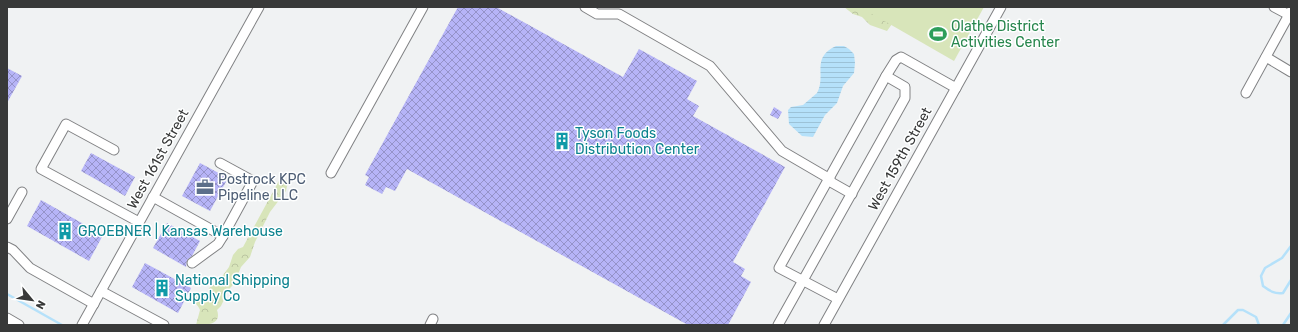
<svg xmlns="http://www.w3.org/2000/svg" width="1298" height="332" font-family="Rubik,sans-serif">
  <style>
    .forest { fill: url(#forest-crowns) }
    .garden { fill: #d8e5ba }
    .water { fill: url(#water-rules) }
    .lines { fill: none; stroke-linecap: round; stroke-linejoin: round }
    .stream { stroke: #b5e1fa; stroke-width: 2.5 }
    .building { fill: url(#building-cross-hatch) }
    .minor-casing { stroke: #818284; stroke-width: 11 }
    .minor { stroke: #fff; stroke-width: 9 }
    .labels { text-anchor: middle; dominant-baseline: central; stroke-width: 3; stroke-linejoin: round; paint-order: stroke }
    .leisure-label { font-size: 14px; fill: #27864d; stroke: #feffff; text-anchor: start }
    .culture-label { font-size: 14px; fill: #0d838f; stroke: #feffff; text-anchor: start }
    .street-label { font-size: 14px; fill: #383939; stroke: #feffff }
    .service-label { font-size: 14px; fill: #4e5e75; stroke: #feffff; text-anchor: start }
  </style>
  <defs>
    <pattern id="forest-crowns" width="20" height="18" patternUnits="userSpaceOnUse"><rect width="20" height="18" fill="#d8e5ba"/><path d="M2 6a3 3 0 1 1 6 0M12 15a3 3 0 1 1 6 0" fill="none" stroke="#bac5a1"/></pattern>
    <pattern id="water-rules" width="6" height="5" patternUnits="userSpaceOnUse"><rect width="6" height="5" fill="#b5e1fa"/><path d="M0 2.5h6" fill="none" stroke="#9cc2d7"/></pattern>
    <pattern id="building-cross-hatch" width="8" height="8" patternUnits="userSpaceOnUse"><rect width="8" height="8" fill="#b6b4f7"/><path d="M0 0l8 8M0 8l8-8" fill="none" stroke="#9593c9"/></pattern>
  </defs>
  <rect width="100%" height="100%" fill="#f0f2f3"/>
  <g class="forest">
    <path d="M844,7H863L892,24L887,31L870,25L862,17L853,14Z"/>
    <path d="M281,177L288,181L286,191L270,212L255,242L250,257L241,267L234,284L229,289L221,306L217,310C222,325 207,325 196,325L200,310C198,304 192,303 197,296H204L206,299L207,298L209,288L218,282L229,267L233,255L238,249L243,247Z"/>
  </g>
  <path class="garden" d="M860,7H984L954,61Z"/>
  <path class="water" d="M836,46H844L849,49L854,54L855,63L854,73L843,86L837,103L825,115L813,137L802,136L789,124L788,110L791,107L803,105L817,93C827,75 810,58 836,46Z"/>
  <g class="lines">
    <g class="stream">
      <path d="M1291,246L1282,258L1265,268L1261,276L1263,286C1270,291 1274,294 1283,293L1291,280"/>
      <path d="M7,294L62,325"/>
      <path d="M1223,325L1238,310H1243L1256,317L1259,325"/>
      <path d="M1283,325L1291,313"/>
    </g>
  </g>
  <g class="building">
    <path d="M458,7H496L623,77L639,49L697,81L687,99L699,106L693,116L785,167L733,262L745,269L741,276L751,282L728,325H688L407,169L395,191L386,187L382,194L365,185L369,177L365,175Z"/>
    <path d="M7,68L22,76L7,103Z"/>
    <path d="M774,107L782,112L778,119L770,115Z"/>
    <path d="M91,153L135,177L125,196L81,171Z"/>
    <path d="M200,163L228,178L210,211L182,196Z"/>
    <path d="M41,200L103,235L89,261L27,226Z"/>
    <path d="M167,223L200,241L192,256L187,260L186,267L153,248Z"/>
    <path d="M145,263L191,288L178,313L132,287Z"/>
  </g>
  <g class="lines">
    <g class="minor-casing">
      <g id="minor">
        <path d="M585,7L597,14H619L710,66L782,151L830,179"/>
        <path d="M1274,7L1289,15"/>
        <path d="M1266,57L1291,72"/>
        <path d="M1246,93L1291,11"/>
        <path d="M114,150L66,124L41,169L139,222"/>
        <path d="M331,173L423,7"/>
        <path d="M829,181L852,194"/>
        <path d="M153,197L223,236L253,181L220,163"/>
        <path d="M7,219L22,192"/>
        <path d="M7,247L13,250L30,268L94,304"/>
        <path d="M192,263L218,244L223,236"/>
        <path d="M101,291L164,325"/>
        <path d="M838,299L779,268L886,76L896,60L901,57L956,88"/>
        <path d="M7,318L19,325"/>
        <path d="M82,325L259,7"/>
        <path d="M430,325L433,319"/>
        <path d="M778,325L905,98V87L886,76"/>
        <path d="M824,325L1001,7"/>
      </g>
    </g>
    <use href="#minor" class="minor"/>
  </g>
  <defs>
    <g id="stadium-bare" transform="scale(1.38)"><path d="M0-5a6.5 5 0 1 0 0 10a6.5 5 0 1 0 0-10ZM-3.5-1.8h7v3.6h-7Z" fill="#2e9e5b" stroke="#feffff" stroke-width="2.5" paint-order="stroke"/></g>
    <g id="building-bare" transform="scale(1.38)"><path d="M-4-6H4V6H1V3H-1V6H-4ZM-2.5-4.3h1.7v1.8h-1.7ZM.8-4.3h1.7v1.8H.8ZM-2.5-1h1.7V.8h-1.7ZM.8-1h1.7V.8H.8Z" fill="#0f9aa8" stroke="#feffff" stroke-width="2.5" paint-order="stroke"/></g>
    <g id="office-bare" transform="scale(1.38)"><path d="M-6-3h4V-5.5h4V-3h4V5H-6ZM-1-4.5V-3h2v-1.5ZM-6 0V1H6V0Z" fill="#5c6f8a" stroke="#feffff" stroke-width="2.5" paint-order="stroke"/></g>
  </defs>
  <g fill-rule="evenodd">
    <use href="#stadium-bare" x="938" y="34"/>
    <use href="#building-bare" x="562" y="141"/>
    <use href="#office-bare" x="205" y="187"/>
    <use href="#building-bare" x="65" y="231"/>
    <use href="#building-bare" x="162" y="288"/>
  </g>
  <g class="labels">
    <g class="leisure-label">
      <text x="951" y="26">Olathe District<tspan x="951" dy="16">Activities Center</tspan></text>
    </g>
    <g class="culture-label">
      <text x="575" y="133">Tyson Foods<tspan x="575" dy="16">Distribution Center</tspan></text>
      <text x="78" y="231">GROEBNER | Kansas Warehouse</text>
      <text x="175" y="280">National Shipping<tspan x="175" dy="16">Supply Co</tspan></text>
    </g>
    <g class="street-label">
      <text transform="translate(158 159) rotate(-61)">West 161st Street</text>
      <text transform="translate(900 159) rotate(-61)">West 159th Street</text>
    </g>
    <g class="service-label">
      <text x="218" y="179">Postrock KPC<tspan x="218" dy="16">Pipeline LLC</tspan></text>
    </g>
  </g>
  <rect width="1298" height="332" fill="none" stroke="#383939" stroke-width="16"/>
  <g transform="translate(32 300) rotate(119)" stroke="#feffff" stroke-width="3" paint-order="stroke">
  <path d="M0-3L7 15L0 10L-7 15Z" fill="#383939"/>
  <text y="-6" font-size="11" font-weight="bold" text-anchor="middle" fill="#383939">N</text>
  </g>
</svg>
